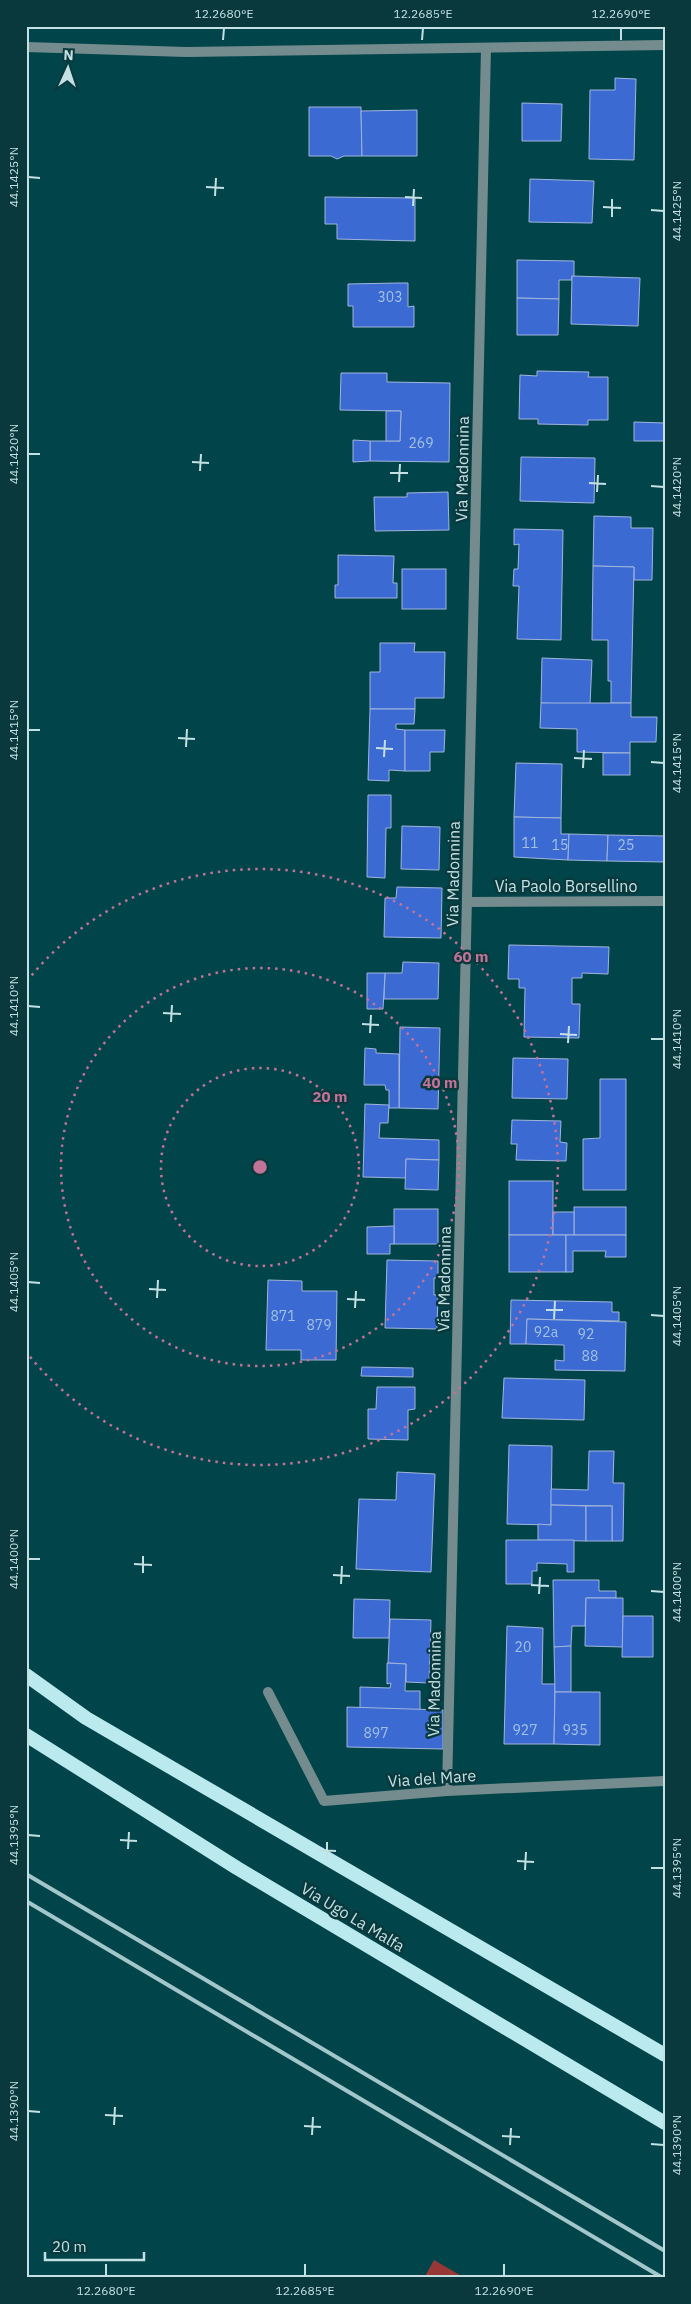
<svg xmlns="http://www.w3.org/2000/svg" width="691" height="2304" font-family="'IBM Plex Sans',sans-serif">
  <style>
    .green { fill: #973736 }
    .building { fill: #3c6ad3; stroke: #a1b5dc }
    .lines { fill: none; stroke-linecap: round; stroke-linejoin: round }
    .minor { stroke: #758c8e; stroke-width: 10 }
    .trunk { stroke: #baeaee; stroke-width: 14 }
    .rail { stroke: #a3c6ca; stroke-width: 4 }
    .ticks { fill: none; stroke: #c4e0e3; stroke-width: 2 }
    .ring { fill: none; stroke: #c37298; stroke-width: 2.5; stroke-dasharray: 2.5 5 }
    .labels { text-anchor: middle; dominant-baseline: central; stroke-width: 5; stroke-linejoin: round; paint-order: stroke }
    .number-label { font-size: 14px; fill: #a2c2df }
    .street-label { font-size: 16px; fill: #c4e0e3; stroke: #0a393d }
    .centre { fill: #c37298; stroke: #0a393d; stroke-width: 2.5 }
    .ring-label { font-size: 15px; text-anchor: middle; font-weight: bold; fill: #c37298; stroke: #0a393d; stroke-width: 5; stroke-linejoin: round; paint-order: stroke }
    .neatline { fill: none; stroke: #c4e0e3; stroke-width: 2 }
    .ticks-label { font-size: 12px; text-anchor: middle; fill: #c4e0e3 }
  </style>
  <rect width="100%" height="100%" fill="#01454b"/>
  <path class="green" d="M434,2260L465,2278H424Z"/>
  <g class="building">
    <path d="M615,78L636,79L634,160L589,159L590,90H615Z"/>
    <path d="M522,103L562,104L561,141H522Z"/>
    <path d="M309,107H361L362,156H344L337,159L331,156H309Z"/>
    <path d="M417,110V156H362L361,111Z"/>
    <path d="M530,179L594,181L592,223L529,222Z"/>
    <path d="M325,197L415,198V241L337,239V224H325Z"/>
    <path d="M517,260L574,261V277L572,276V280H559V299L517,298Z"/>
    <path d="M572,276L640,278L638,326L571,324Z"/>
    <path d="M398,283H408V307L414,306V327H353V306H348V284Z"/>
    <path d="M517,298L559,299L558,335H517Z"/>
    <path d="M537,371L589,372L588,377H608V420H588V425L538,424V419H519L520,375L537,376Z"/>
    <path d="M341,373H387V382L450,383L449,462L370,461V441H400L401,411L340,410Z"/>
    <path d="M386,411H401L400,441H386Z"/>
    <path d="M634,422L665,423V441H634Z"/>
    <path d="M353,440L370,441V461L353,462Z"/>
    <path d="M521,457L595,458L594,503L520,501Z"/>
    <path d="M448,492L449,530L375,531L374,497H407V493Z"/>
    <path d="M594,516L631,517V528H653L652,580H634V567L593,566Z"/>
    <path d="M514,529L563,530L561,640L517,639L519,586H513L514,569H518L519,544L514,545Z"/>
    <path d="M338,555L394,556L393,583H397V598H335V585H338Z"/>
    <path d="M593,566L634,567L631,703H611V681H608V640H592Z"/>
    <rect x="402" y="569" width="44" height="40"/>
    <path d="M380,643H415L414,652H445L444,698H415V709H370V672H380Z"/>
    <path d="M542,658L592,660L590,705L541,703Z"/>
    <path d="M541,703H631V717H657L656,742H630V753L577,752V729L540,728Z"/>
    <path d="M370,709H415L414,724H396V729L405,730V771L389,770V781L368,780Z"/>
    <path d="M405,730H445L444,752H430V771H405Z"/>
    <rect x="603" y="753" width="27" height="22"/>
    <path d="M516,763L562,764L561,818L514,817Z"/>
    <path d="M368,795H391V828H386L385,878L367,877Z"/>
    <path d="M514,817L561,818V834H569L568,860L514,857Z"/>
    <path d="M402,826L440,827L439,870L401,869Z"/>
    <path d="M569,834L608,835L607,861L568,860Z"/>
    <path d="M608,835L665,836V862L607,861Z"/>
    <path d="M397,887L442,888L441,938L384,937L385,898H396Z"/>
    <path d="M509,945L609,947L608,974L582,973V978H572V1004H580L579,1038L524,1037L525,988H519V979H508Z"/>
    <path d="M403,962L439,963L438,999H384L385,973H402Z"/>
    <path d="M367,973H385L383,1009H367Z"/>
    <path d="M400,1027L440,1028L438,1109L399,1108Z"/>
    <path d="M365,1048L376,1049V1053L399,1054V1108H389V1090H386L385,1085H364Z"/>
    <path d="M513,1058L568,1059L567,1099L512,1098Z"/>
    <path d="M600,1079H626V1190H583V1139L600,1138Z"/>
    <path d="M365,1104L389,1105L388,1123H380L379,1138L439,1140V1160L406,1159V1178L363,1177Z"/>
    <path d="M512,1120L561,1121L560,1142L567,1143L566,1161L516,1160L517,1144H511Z"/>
    <path d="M406,1159L439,1160L438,1190L405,1189Z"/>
    <rect x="509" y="1181" width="44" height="54"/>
    <rect x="574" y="1207" width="52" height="28"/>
    <rect x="394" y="1209" width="44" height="35"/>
    <rect x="553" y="1212" width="21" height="23"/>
    <path d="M394,1226V1244H390V1254H367V1227Z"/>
    <rect x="509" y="1235" width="57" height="37"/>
    <path d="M566,1235H626V1257H605L606,1251H573V1272H566Z"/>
    <path d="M387,1260L438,1261V1278H434V1295H438L437,1329L385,1328Z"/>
    <path d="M268,1280L302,1281V1291H337L336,1360H301V1350H266Z"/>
    <path d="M511,1300L612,1302V1312H619V1321L527,1319L526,1344H510Z"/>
    <path d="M527,1319L626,1322L625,1371L555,1370V1360L564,1361V1345L526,1344Z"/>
    <path d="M362,1367L413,1368V1377L361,1376Z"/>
    <path d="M504,1378L585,1380L584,1420L502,1418Z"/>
    <path d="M377,1387H415V1409L408,1410V1440L368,1439V1409H376Z"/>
    <path d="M509,1445L552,1446L551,1525L507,1524Z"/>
    <path d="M589,1451H614L613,1483H624L623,1541H612V1506L551,1505V1489L588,1490Z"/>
    <path d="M397,1472L435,1474L431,1572L356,1569L359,1499L396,1500Z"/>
    <path d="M551,1505L586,1506V1541L538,1540V1524L551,1525Z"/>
    <rect x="586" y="1506" width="26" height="35"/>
    <path d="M506,1540H574V1572H567V1564L537,1563V1571H532V1584H506Z"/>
    <path d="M553,1580H599V1591H616V1598H586L585,1626H572L571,1646L554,1647Z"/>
    <path d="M586,1598H623V1647L585,1646Z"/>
    <path d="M354,1599L390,1600L389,1638H353Z"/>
    <path d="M623,1616H653V1657H622Z"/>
    <path d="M390,1619L431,1620L429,1683L406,1682V1664L388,1663Z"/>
    <path d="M507,1626L543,1628L542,1684H555L554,1744H504Z"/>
    <path d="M571,1646V1692H555L554,1647Z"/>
    <path d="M387,1663L406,1664L405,1691H420V1710L360,1708V1687L390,1688L391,1683L387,1684Z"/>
    <path d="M555,1692H600V1745L554,1744Z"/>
    <path d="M347,1707L443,1710V1749L347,1747Z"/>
  </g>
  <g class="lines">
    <g class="minor">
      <path d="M26,47L186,52L665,45"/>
      <path d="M467,902L665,901"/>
      <path d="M268,1692L324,1801L447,1791L665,1781"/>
      <path d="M447,1791L486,48"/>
    </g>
    <g class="trunk">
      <path d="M26,1675L86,1718L665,2055"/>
      <path d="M26,1735L237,1868L665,2123"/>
    </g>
    <g class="rail">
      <path d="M26,1874L665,2251"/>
      <path d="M26,1901L663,2278"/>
    </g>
  </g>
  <path class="ticks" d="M223,40L224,28M422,40L423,28M621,40V28M28,177L40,178M206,187L224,188M215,196L216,178M405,197L422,198M413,206L414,189M603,207L621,208M651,210L664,211M612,217V199M28,454H40M192,462L209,463M200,471L201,454M390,473H408M399,482L400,464M589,483L606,484M651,486L664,487M597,492L598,475M28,730H40M178,738L195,739M186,747L187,729M376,748L393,749M384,757L385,740M574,758L592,759M651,762L664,763M583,768L584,750M28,1006L40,1007M163,1013L181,1014M171,1022L172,1005M362,1024L379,1025M370,1033L371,1015M560,1034L577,1035M651,1039H664M568,1043L569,1026M28,1282L40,1283M149,1289L166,1290M157,1298L158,1280M347,1299L365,1300M355,1308L356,1291M546,1310H563M651,1315L664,1316M554,1319L555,1301M28,1559H40M134,1564L152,1565M143,1573V1556M333,1575L350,1576M341,1584L342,1566M531,1585L549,1586M651,1591L664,1592M539,1594L540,1577M28,1835L40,1836M120,1840L137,1841M128,1849L129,1832M318,1850L336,1851M327,1859V1842M517,1861L534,1862M651,1868H664M525,1870L526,1852M28,2111L40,2112M105,2115L123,2116M114,2125L115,2107M304,2126L321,2127M312,2135L313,2117M502,2136L520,2137M651,2144L664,2145M510,2145L511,2128M106,2276V2264M305,2276V2264M504,2276V2264"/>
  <g class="ring">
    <circle cx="260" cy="1167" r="99"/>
    <circle cx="260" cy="1167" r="199"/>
    <path d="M27 981A298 298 0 1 1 27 1353"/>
  </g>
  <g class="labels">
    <g class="number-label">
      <text x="390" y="297">303</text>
      <text x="421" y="443">269</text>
      <text x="530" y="843">11</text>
      <text x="560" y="845">15</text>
      <text x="626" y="845">25</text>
      <text x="283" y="1316">871</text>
      <text x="319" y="1325">879</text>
      <text x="546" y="1332">92a</text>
      <text x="586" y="1334">92</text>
      <text x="590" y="1356">88</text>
      <text x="523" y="1647">20</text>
      <text x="525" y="1730">927</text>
      <text x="575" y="1730">935</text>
      <text x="376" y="1733">897</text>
    </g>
    <g class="street-label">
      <text transform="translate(462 469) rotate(-89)">Via Madonnina</text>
      <text transform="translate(453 874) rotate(-89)">Via Madonnina</text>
      <text x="566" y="886">Via Paolo Borsellino</text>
      <text transform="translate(444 1279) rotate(-89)">Via Madonnina</text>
      <text transform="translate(434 1684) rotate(-89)">Via Madonnina</text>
      <text transform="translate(432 1778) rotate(-4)">Via del Mare</text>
      <text transform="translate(353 1917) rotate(31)">Via Ugo La Malfa</text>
    </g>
  </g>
  <circle cx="260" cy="1167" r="8" class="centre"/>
  <g class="ring-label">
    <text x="471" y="962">60 m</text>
    <text x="440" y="1088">40 m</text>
    <text x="330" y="1102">20 m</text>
  </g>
  <rect width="691" height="2304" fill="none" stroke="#0a393d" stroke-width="55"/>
  <g transform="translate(68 68) rotate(3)" stroke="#0a393d" stroke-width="4" paint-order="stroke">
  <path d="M0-4L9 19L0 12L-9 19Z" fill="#c4e0e3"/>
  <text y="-8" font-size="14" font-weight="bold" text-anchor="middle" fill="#c4e0e3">N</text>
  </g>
  <path d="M45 2252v8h99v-8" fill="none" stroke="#c4e0e3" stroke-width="2.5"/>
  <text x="52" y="2252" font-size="15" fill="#c4e0e3" stroke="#0a393d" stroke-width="4" paint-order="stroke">20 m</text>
  <rect x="28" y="28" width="636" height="2248" class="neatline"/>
  <g class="ticks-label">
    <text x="224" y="18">12.2680°E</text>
    <text x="423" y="18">12.2685°E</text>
    <text x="621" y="18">12.2690°E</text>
    <text transform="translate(14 177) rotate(-90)" y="4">44.1425°N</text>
    <text transform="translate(677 211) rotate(-90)" y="4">44.1425°N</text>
    <text transform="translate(14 454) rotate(-90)" y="4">44.1420°N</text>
    <text transform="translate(677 487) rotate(-90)" y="4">44.1420°N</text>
    <text transform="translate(14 730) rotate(-90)" y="4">44.1415°N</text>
    <text transform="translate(677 763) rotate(-90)" y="4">44.1415°N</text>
    <text transform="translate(14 1006) rotate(-90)" y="4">44.1410°N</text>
    <text transform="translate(677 1039) rotate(-90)" y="4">44.1410°N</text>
    <text transform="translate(14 1282) rotate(-90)" y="4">44.1405°N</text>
    <text transform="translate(677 1316) rotate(-90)" y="4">44.1405°N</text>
    <text transform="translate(14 1559) rotate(-90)" y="4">44.1400°N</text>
    <text transform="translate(677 1592) rotate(-90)" y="4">44.1400°N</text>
    <text transform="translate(14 1835) rotate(-90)" y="4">44.1395°N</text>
    <text transform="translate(677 1868) rotate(-90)" y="4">44.1395°N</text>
    <text transform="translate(14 2111) rotate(-90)" y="4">44.1390°N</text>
    <text transform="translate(677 2145) rotate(-90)" y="4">44.1390°N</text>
    <text x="106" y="2295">12.2680°E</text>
    <text x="305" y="2295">12.2685°E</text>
    <text x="504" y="2295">12.2690°E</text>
  </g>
</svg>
